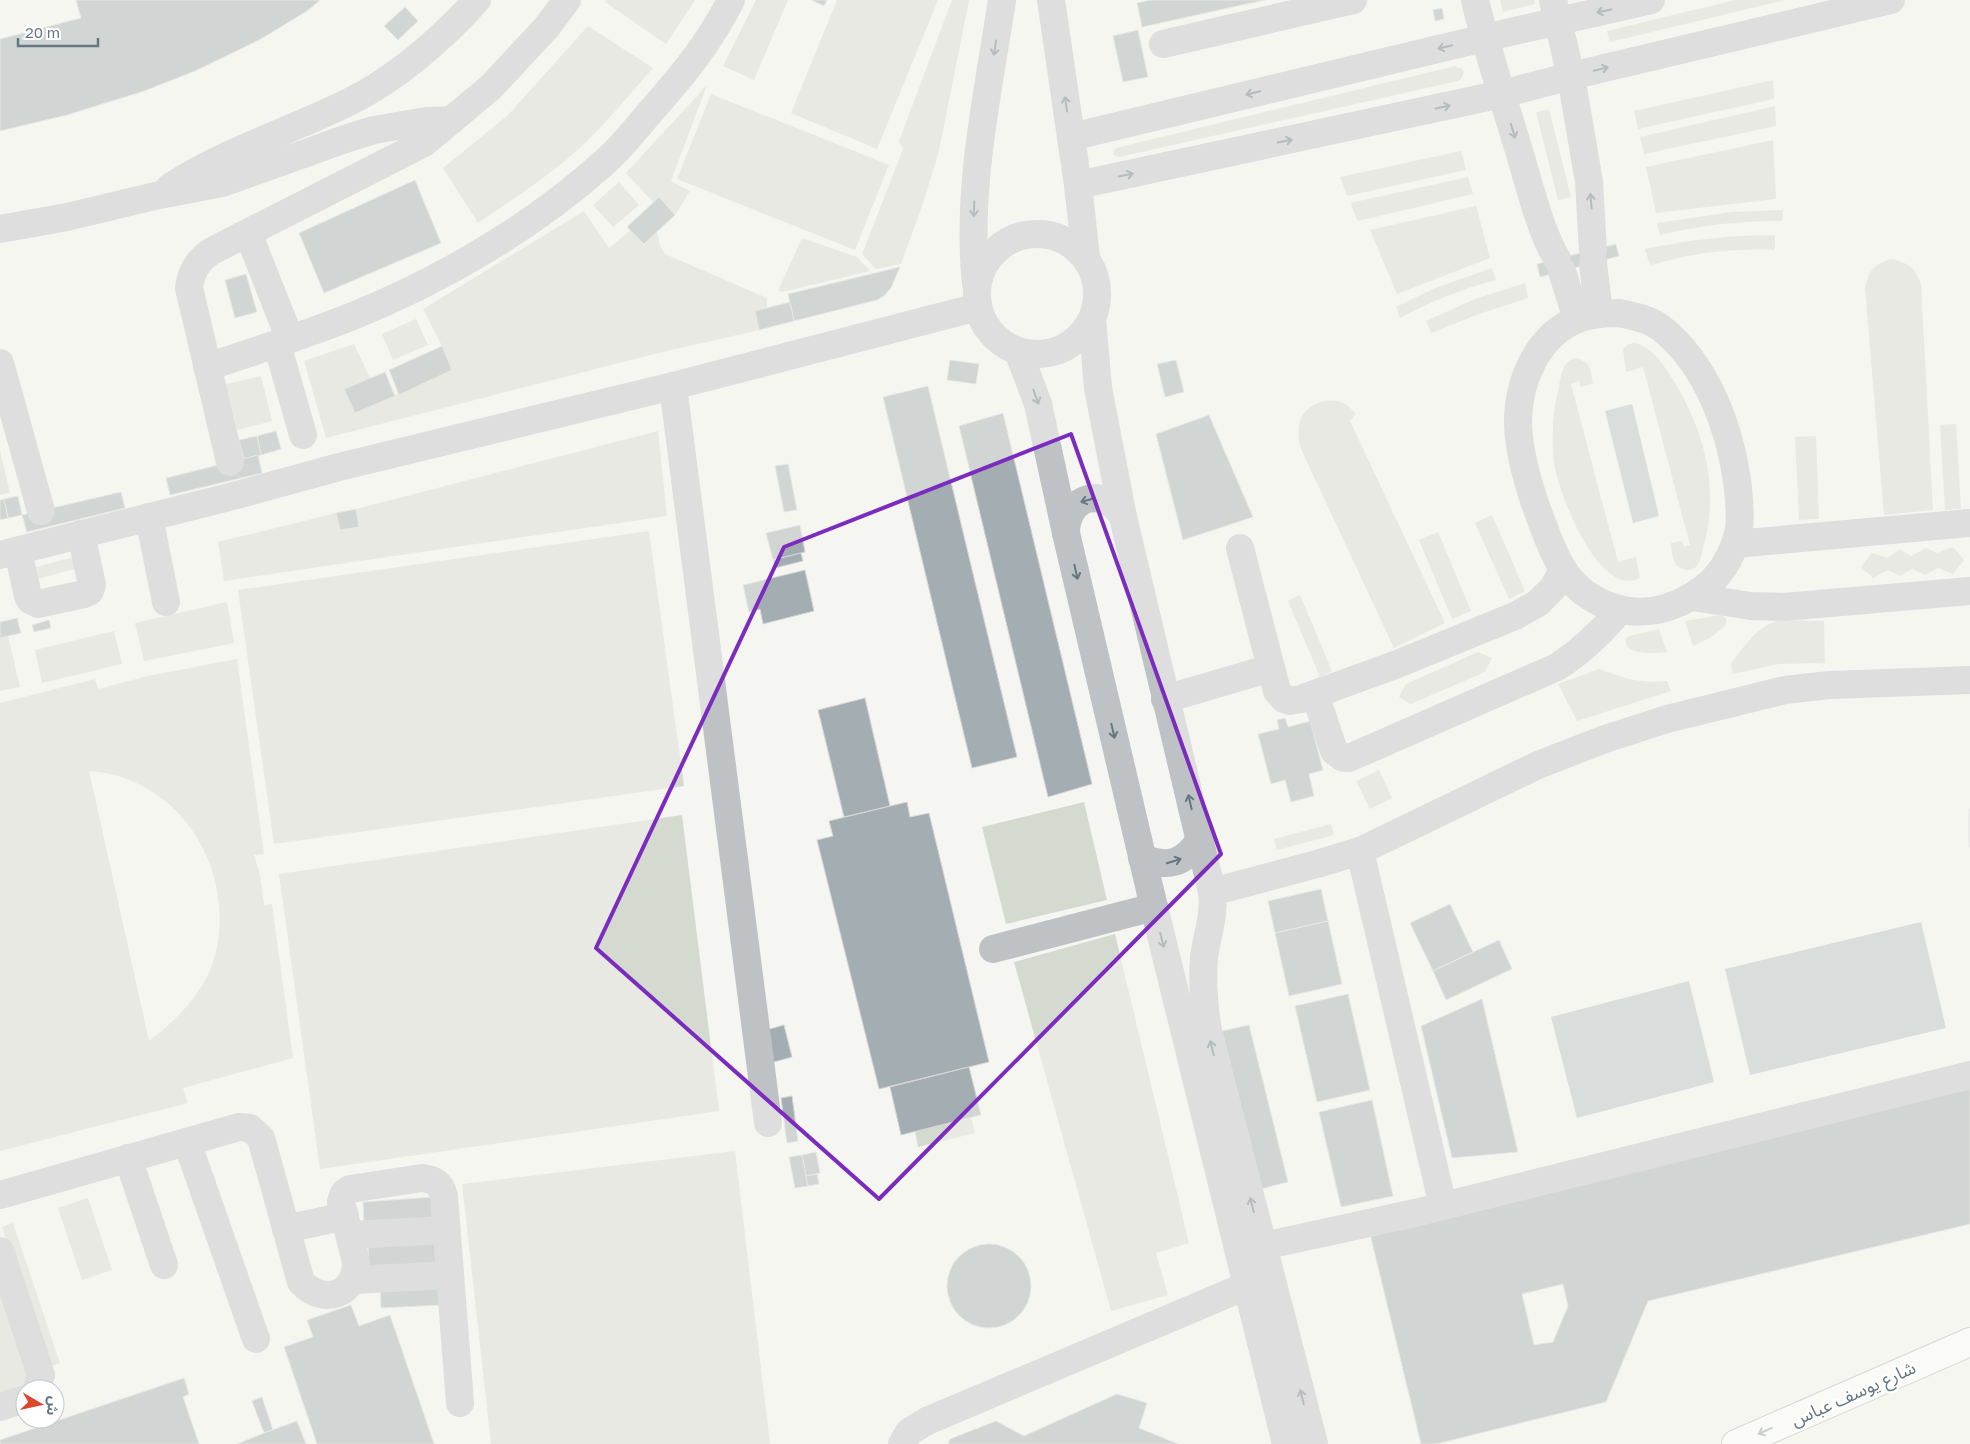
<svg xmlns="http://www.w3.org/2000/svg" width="1970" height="1444" font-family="'Golos Text','Noto Sans Arabic',sans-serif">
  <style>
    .green { fill: #d5dad1; fill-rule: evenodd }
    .water { fill: #b5c2c5 }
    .building { fill: #a4aeb2; stroke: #d6d6d4; fill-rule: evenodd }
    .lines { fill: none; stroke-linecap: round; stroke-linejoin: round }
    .major-casing { stroke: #b1b6b9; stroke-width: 30 }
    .minor { stroke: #bec2c5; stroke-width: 28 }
    .major { stroke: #fff; stroke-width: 28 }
    .oneway { stroke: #657781 }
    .oneway2 { stroke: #93a0a7 }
    .marked { fill: none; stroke: #7b2cbf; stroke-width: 4; stroke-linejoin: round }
    .labels { text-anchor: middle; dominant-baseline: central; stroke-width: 5; stroke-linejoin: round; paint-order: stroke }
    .street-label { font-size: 18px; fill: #657781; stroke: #fff }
  </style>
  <rect width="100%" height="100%" fill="#f5f5f1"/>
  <g class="green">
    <path d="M606,0H695L666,44L605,2Z"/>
    <path d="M756,0H788L754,80L723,66Z"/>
    <path d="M837,0H938L877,149L791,113Z"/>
    <path d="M952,0H969L938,155L921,209L901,264L876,269L862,254L903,149L899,141Z"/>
    <path d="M1500,0H1534L1535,4L1503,12Z"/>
    <path d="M1735,0H1785L1610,42L1607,31Z"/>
    <path d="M588,26L653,68C630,94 608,121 583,145C551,175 513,199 478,223L443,168L507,116Z"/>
    <path d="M1455,66L1462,69L1464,72L1461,79L1458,81L1119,157L1115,156L1113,153L1116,148Z"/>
    <path d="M1773,80L1774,99L1638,129L1634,111Z"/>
    <path d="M707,85L671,181L690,191L675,215L659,197L653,202L626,173Z"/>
    <path d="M711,94L889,165L855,250L677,179Z"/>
    <path d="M1775,106L1776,126L1644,154L1640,137Z"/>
    <path d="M1549,109L1571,197L1558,200L1536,112Z"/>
    <path d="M1773,140L1776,199L1656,213L1646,167Z"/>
    <path d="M1461,151L1466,170L1347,196L1340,177Z"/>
    <path d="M1468,177L1473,194L1358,221L1350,203Z"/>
    <path d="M619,182L639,205L613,227L593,205Z"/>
    <path d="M1476,206L1490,258L1397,294L1370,230Z"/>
    <path d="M1783,210L1782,221C1740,221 1700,225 1660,235L1657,223L1732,212Z"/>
    <path d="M584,211L609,248L631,230L644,244L657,231L660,246L665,254L767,298V308L755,311L759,330L654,354L326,438L304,361L354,344L370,378L344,389L355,413L452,370L442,346L423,309Z"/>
    <path d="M1775,235V250C1732,248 1692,253 1650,265L1645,249C1688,240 1731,235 1775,235Z"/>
    <path d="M802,238L857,257L870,271L782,292L778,291Z"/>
    <path d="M1891,259C1909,263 1914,267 1921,284L1933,510L1884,515L1865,288C1869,270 1873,265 1891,259Z"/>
    <path d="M1492,268L1496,280C1462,289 1431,301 1400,318L1396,307L1433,289Z"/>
    <path d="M1525,283L1528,298L1479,314L1431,333L1426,321L1475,299Z"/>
    <path d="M416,319L428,345L393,360L382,334Z"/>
    <path d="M1635,343C1654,348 1665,367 1675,383C1705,433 1720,490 1703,548C1701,557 1699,571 1687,570C1672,568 1672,555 1671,543L1682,541L1684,547L1690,545L1643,367L1626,372L1623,349L1629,344Z"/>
    <path d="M1574,358C1591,361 1590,368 1593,383L1581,387L1579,381L1571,384L1618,562L1636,557L1640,578C1600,599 1561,498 1555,469C1551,441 1552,413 1559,386C1561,375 1563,362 1574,358Z"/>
    <path d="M261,376L272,421L237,430L226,384Z"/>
    <path d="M1323,401C1339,400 1345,401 1356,414L1350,421L1445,623L1394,648L1301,449C1295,426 1299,409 1323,401Z"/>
    <path d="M1956,424L1961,509L1945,510L1940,425Z"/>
    <path d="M658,431L667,516L224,581L218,542L336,513L340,530L359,527L356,509Z"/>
    <path d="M1816,436L1819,519L1799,520L1795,437Z"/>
    <path d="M0,450L10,493L0,495Z"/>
    <path d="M1492,515L1525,591L1509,599L1475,523Z"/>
    <path d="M649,531L684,786L274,844L238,590Z"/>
    <path d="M1438,532L1471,611L1452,619L1419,540Z"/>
    <path d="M1953,547L1964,560L1953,574L1938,568L1925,575L1912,569L1900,576L1888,570L1873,578L1861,567L1872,553L1887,558L1900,549L1911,556L1926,548L1937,553Z"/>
    <path d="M74,557L78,568L34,580L32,568Z"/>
    <path d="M1300,595L1332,671L1320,677L1288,601Z"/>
    <path d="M227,602L234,643L144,661L135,623Z"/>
    <path d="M1721,615L1727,619L1725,626L1710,638L1693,646L1685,621Z"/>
    <path d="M1781,620L1824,621L1825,663L1779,664L1733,674L1731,663C1745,646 1758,624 1781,620Z"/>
    <path d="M1659,629L1667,652C1653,653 1638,655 1627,647L1625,639L1629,636Z"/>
    <path d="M114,631L122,664L42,683L35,650Z"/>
    <path d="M8,636L20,687L0,691V638Z"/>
    <path d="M1478,652L1492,658L1485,672L1411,704L1399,697L1406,684Z"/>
    <path d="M237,659L264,854L254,855L260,875L264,905L272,904L293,1058L183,1088L188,1103L0,1151V703L95,679L98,689L148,676ZM89,771C179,777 235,867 216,952C207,990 179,1018 149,1041Z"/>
    <path d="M1599,669C1624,678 1640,684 1667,681L1671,691L1577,721L1558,684Z"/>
    <path d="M1379,770L1392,798L1370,809L1356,781Z"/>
    <path d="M1084,802L1107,900L1006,924L982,827Z"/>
    <path d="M682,815L719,1111L320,1169L279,874Z"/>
    <path d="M1331,824L1334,835L1277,850L1274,839Z"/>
    <path d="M1115,934L1189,1243L1156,1253L1168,1295L1111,1311L1014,962Z"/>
    <path d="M971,1117L975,1133L918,1147L915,1131Z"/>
    <path d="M735,1151L770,1444H491L462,1184Z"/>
    <path d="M88,1198L112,1270L82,1280L58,1208Z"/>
    <path d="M13,1223L60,1363L49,1367L2,1227Z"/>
    <path d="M0,1292L31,1381L18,1390L0,1397Z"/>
  </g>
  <g class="water">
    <path d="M1632,404L1659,516L1633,523L1605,411Z"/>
    <path d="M1921,922L1946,1028L1750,1075L1725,969Z"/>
    <path d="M1689,981L1714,1082L1577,1118L1551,1017Z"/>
  </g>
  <g class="building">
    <path d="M76,0H320L307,11L259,40L195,71L144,91L67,115L0,131V39L81,18Z"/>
    <path d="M811,0H827L824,6Z"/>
    <path d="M1151,0H1265L1142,27L1137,3Z"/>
    <path d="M405,7L418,21L398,40L384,26Z"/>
    <path d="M1442,8L1444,19L1435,21L1433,10Z"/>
    <path d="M1138,30L1148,77L1123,82L1113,36Z"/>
    <path d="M415,180L441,243L324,293L299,233Z"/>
    <path d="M659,197L675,215L644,244L627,227Z"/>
    <path d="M1616,244L1619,256L1540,277L1537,264Z"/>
    <path d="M900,267L891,288L884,296L877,300L794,321L788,294Z"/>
    <path d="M246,274L257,312L235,318L225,280Z"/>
    <path d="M790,302L794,321L759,330L755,311Z"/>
    <path d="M442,346L452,370L399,395L389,370Z"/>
    <path d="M950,360L979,364L976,384L947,380Z"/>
    <path d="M1176,360L1184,392L1165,397L1157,364Z"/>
    <path d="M385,372L395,396L355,413L344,389Z"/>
    <path d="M928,386L1017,757L972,768L883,397Z"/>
    <path d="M1003,413L1092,784L1048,797L959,426Z"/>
    <path d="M1209,415L1253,517L1183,540L1156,434Z"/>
    <path d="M276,431L281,449L261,455L257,436Z"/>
    <path d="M257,436L261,455L244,459L239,440Z"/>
    <path d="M258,455L262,473L170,495L166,478Z"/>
    <path d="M788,464L797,510L784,512L775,466Z"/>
    <path d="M121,492L125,508L27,532L22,515Z"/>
    <path d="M18,496L22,515L8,518L4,499Z"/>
    <path d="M4,499L8,518L0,520V500Z"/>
    <path d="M356,509L359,527L340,530L336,513Z"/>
    <path d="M800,525L805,552L773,560L766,533Z"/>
    <path d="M801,553L803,561L775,568L773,560Z"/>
    <path d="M805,570L814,611L763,624L760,609L749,612L743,585Z"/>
    <path d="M17,618L21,633L0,638V622Z"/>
    <path d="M49,620L51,628L34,632L32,625Z"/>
    <path d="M865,698L890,806L844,817L818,710Z"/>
    <path d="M1285,718L1288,727L1310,721L1323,770L1309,774L1314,796L1291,802L1285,780L1271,784L1258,734L1279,729L1277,720Z"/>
    <path d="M907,802L910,817L929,813L989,1062L879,1089L817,840L833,836L829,821Z"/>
    <rect x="1969" y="809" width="1" height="38"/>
    <path d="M1321,889L1328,921L1275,933L1268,901Z"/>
    <path d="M1450,904L1473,952L1433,971L1410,923Z"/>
    <path d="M1328,921L1342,984L1289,996L1275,933Z"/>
    <path d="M1499,940L1512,969L1446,1000L1433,971Z"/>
    <path d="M1348,994L1370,1090L1317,1102L1295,1006Z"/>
    <path d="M1482,999L1518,1152L1452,1158L1421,1026Z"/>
    <path d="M784,1025L792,1057L774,1062L766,1030Z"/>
    <path d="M1249,1025L1288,1182L1261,1189L1222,1031Z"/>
    <path d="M969,1067L981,1115L901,1135L890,1087Z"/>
    <path d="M1970,1082V1224L1648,1301L1606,1402L1436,1444H1421L1370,1234ZM1563,1284L1568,1306L1553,1342L1534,1345L1522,1294Z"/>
    <path d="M792,1096L798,1141L787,1143L781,1098Z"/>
    <path d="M1372,1100L1393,1196L1341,1207L1319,1112Z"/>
    <path d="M816,1152L820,1173L806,1176L802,1155Z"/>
    <path d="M802,1155L808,1186L795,1188L789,1157Z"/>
    <path d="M817,1174L819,1184L808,1186L806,1176Z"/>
    <path d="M433,1197L434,1222L364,1226L363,1202Z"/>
    <path d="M438,1242L440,1269L369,1273L368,1246Z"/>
    <circle cx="989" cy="1286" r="42"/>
    <path d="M440,1283L441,1305L381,1308L380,1286Z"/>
    <path d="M351,1305L359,1326L390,1315L434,1444H317L284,1347L313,1337L307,1320Z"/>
    <path d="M184,1378L189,1394L183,1397L199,1444H0V1440Z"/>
    <path d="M1117,1394L1147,1403L1139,1428L1178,1444H948L950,1439L996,1421L1024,1436Z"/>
    <path d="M262,1397L273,1430L264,1433L252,1401Z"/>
    <path d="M297,1421L306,1444H237L264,1433Z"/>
  </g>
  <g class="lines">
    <g class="major-casing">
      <path id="major" d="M1736,1444L1970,1342"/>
    </g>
    <g class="minor">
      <path d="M1051,0L1078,185L1086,257"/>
      <path d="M1475,0C1487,51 1504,100 1519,151C1529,183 1540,231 1557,259"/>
      <path d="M1553,0L1571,76L1589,182L1593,250"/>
      <path d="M1163,44L1353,0"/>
      <path d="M1071,137L1484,38L1651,0"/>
      <path d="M1078,185L1502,94L1571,76L1891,0"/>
      <path d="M170,187C226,151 290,131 349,102C396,79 442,39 477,0"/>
      <path d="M0,229L67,217L159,195L222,183L348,138L374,130L426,121L452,120"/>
      <path d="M248,233L290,339"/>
      <circle cx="1037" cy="294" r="60"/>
      <path d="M1593,263L1599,314"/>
      <path d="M1562,271L1577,319"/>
      <path d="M976,284C966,189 988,94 1002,0"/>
      <path d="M1619,313C1633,316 1649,319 1661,328C1708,365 1731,431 1738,488C1739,502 1741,516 1739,530C1733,555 1722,576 1700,591C1662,617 1620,620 1582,591C1561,575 1550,544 1541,520C1530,491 1518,452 1518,420C1519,379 1538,335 1578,319C1591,314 1605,313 1619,313Z"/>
      <path d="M1092,319L1098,388L1123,517L1212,892C1215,915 1207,935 1204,957C1202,982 1204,1006 1208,1031L1314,1444"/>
      <path d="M277,344L303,435"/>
      <path d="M1018,351L1038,404L1066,533L1154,907L1286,1444"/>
      <path d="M0,363L41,511"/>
      <path d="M207,367C256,351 305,335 353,316C444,279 534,226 606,161C623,146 637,127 652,110C683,75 710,42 731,0"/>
      <path d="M673,386L768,1123"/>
      <path d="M230,462L189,288C191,271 198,260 212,251L424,143L491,87L546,28L567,0"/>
      <path d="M149,517L166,602"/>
      <path d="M1066,533C1066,496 1104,485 1123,517"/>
      <path d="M1735,544L1970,523"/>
      <path d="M1240,548L1277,691L1284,699L1290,701L1301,699L1395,665L1515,616L1538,603L1553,588L1563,570"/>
      <path d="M18,551L28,596L30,600L38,604L84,594L90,591L92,585L81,534"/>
      <path d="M0,555L237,495L339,467L673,386L978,307"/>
      <path d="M1692,597L1751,606L1784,607L1970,591"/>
      <path d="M1315,694L1334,751L1343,758H1349L1557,667C1582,651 1601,633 1620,610"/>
      <path d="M1165,699L1271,668"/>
      <path d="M1360,851L1443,1206"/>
      <path d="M1142,858C1167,868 1184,864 1199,841"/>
      <path d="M1212,892L1317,864L1360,851L1538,765L1605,739L1667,719L1785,690L1830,685L1970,680"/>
      <path d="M993,949L1154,907"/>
      <path d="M187,1142L256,1339"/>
      <path d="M128,1158L164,1265"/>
      <path d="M0,1195L239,1127L250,1128L261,1138L301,1282C323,1306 356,1295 356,1262L341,1202L344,1193L350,1189L422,1178C434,1179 441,1184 444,1196L460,1403"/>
      <path d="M286,1229L345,1216"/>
      <path d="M350,1235L446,1230"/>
      <path d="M1263,1246L1415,1213L1970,1075"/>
      <path d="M0,1251L41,1375L37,1389"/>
      <path d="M353,1280L449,1275"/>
      <path d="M0,1407L25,1399"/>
      <path d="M902,1444L909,1432L927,1421L1246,1286"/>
    </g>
    <use href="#major" class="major"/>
  </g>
  <defs><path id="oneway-shaft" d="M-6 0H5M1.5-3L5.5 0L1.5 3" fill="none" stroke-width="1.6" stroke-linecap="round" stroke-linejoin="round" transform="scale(1.25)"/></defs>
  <g class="oneway">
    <use href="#oneway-shaft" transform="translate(1604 11) rotate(168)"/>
    <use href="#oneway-shaft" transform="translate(1445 47) rotate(166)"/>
    <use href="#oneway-shaft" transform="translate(995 48) rotate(98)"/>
    <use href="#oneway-shaft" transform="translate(1601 69) rotate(-13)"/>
    <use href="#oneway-shaft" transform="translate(1253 93) rotate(166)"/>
    <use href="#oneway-shaft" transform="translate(1066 104) rotate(-98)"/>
    <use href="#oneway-shaft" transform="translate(1443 107) rotate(-12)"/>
    <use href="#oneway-shaft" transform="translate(1513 131) rotate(73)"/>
    <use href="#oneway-shaft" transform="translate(1285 141) rotate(-12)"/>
    <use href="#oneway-shaft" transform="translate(1126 175) rotate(-12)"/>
    <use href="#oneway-shaft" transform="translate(1591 201) rotate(-95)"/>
    <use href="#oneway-shaft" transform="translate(974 209) rotate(92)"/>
    <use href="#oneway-shaft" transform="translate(1036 397) rotate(70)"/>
    <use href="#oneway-shaft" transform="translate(1088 500) rotate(164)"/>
    <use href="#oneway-shaft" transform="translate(1076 572) rotate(77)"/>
    <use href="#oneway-shaft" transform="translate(1113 731) rotate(77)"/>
    <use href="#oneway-shaft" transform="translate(1190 802) rotate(-103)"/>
    <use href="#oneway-shaft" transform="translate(1174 861) rotate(-17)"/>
    <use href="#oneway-shaft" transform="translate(1162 940) rotate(76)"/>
    <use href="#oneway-shaft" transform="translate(1212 1048) rotate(-104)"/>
    <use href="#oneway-shaft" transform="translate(1252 1205) rotate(-104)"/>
    <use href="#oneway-shaft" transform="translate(1302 1397) rotate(-104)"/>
  </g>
  <use class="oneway2" href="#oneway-shaft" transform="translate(1765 1431) rotate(156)"/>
  <path d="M0 0H1970V1444H0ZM1071,434L1221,854L879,1199L596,948L784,547Z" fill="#f5f5f1" fill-opacity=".55" fill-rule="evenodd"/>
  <path class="marked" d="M1071,434L1221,854L879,1199L596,948L784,547Z"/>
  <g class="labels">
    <g class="street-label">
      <text transform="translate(1853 1393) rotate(-24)">شارع يوسف عباس</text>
    </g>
  </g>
  <g transform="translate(40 1404) rotate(99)"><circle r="24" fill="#ffffff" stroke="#c1c9cd"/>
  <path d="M0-4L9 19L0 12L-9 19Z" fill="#d9472d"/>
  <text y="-8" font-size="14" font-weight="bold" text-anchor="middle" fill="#657781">ش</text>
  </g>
  <path d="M18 38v8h80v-8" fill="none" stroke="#657781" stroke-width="2.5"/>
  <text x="25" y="38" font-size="15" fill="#657781" stroke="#ffffff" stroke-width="4" paint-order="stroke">20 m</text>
</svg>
